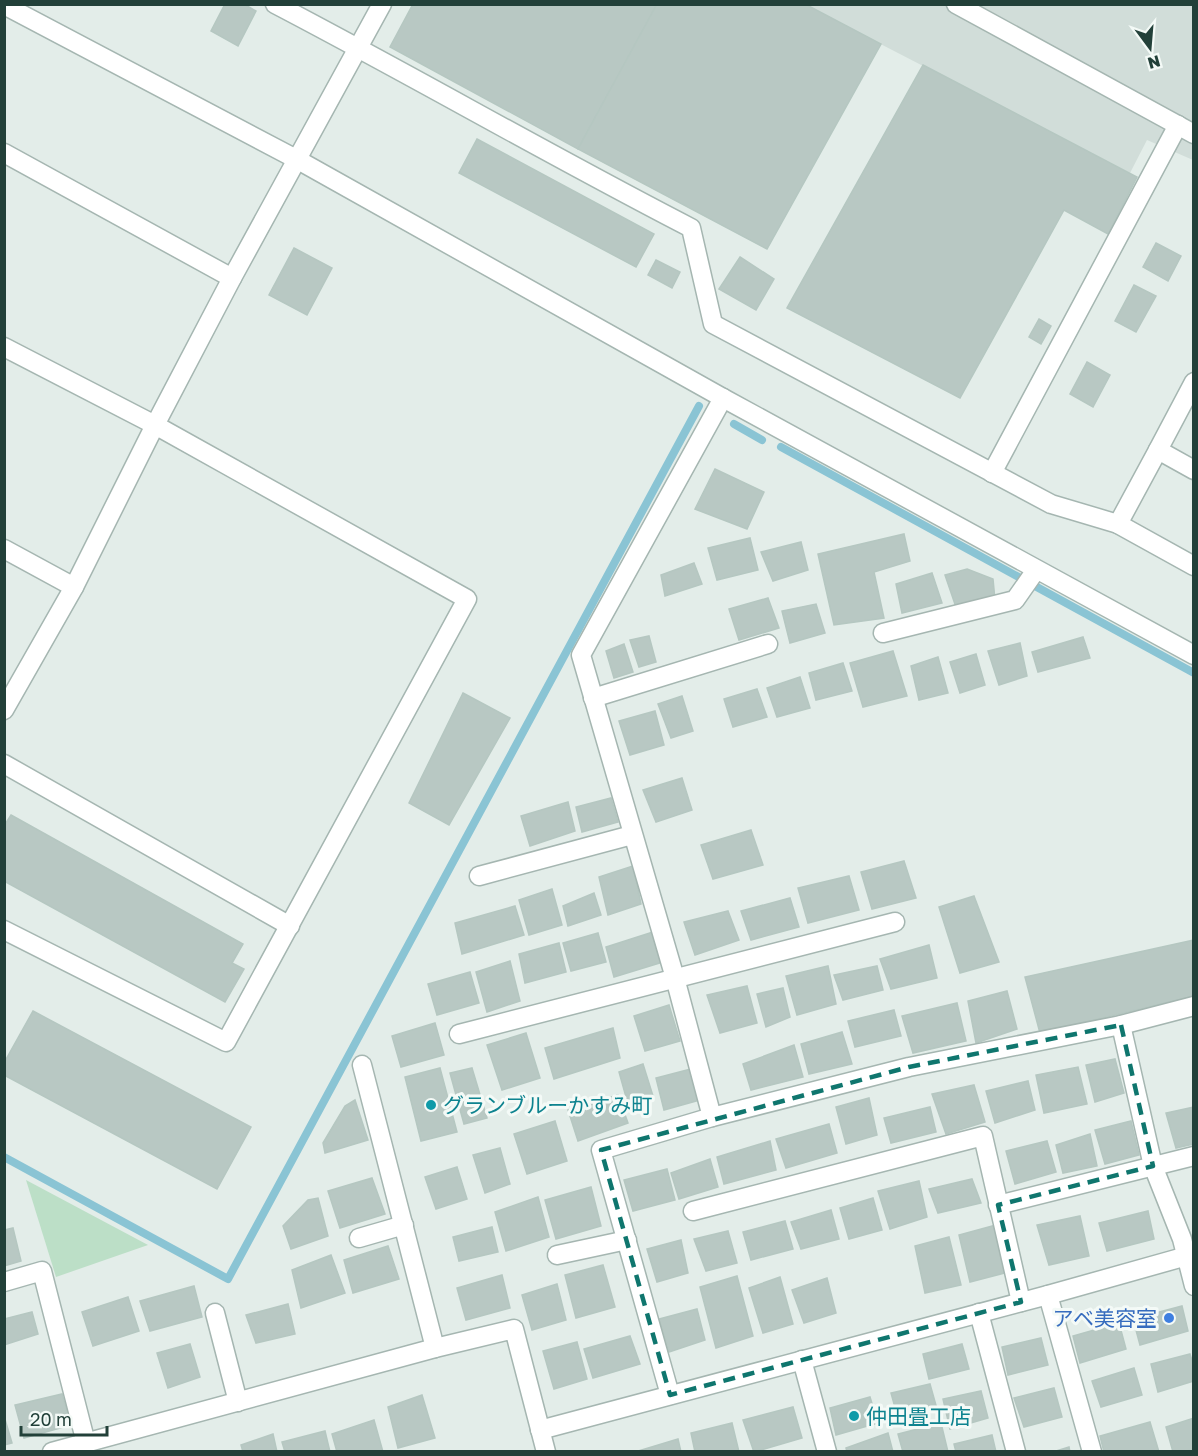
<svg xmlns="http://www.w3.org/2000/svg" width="1198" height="1456" font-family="'Golos Text','Noto Sans JP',sans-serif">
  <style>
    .built { fill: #d1ddd9 }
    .green { fill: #bcdfc7 }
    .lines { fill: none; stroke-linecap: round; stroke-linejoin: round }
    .stream { stroke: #8ac4d4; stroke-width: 8 }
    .building { fill: #b8c8c3; stroke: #b5c7c1; stroke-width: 1.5 }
    .minor-casing { stroke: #a5b6b1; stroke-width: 21 }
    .minor { stroke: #fff; stroke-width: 18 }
    .marked { fill: none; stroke: #0f766e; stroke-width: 4.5; stroke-dasharray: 12 8; stroke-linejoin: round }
    .culture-dot { fill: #0f9aa8; stroke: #f4faf7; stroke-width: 2 }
    .shop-dot { fill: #3f7fe0; stroke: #f4faf7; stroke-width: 2 }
    .labels { text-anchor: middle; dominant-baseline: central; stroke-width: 6; stroke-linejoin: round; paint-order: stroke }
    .culture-label { font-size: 21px; fill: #0d838f; stroke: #f4faf7; text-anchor: start }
    .shop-label { font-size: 21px; fill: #366cbe; stroke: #f4faf7; text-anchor: end }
  </style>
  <rect width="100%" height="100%" fill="#e3ede9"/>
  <path class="built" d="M805,5H1193V160L1147,140L1130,173Z"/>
  <path class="green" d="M26,1180L148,1245L56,1277Z"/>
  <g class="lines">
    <g class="stream">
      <path d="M734,424L762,440"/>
      <path d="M781,447L1194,673"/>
      <path d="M4,1157L228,1279L699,406"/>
    </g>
  </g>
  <g class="building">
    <path d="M225,4H244L256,11L238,46L211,31Z"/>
    <path d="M413,4H657L578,149L390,47Z"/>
    <path d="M657,4H805L881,44L767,249L578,149Z"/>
    <path d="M923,65L1137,177L1108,234L1064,210L960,398L787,308Z"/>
    <path d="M477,139L654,234L636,267L459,173Z"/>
    <path d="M1156,243L1181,256L1168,281L1143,267Z"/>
    <path d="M294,248L332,268L307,315L269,295Z"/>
    <path d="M740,257L774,279L756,310L719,289Z"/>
    <path d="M656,260L680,272L672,288L648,275Z"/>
    <path d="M1134,285L1156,296L1136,332L1115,321Z"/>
    <path d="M1039,319L1051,326L1041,344L1029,337Z"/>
    <path d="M1087,362L1110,375L1093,407L1070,394Z"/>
    <path d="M715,469L764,492L747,529L695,509Z"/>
    <path d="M904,534L910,561L874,572L884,618L834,625L818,554Z"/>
    <path d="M750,538L758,570L717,580L708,548Z"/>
    <path d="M801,542L808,570L773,581L761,552Z"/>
    <path d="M694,563L702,584L665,596L661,575Z"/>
    <path d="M967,569L993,579L995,600L957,610L945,575Z"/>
    <path d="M932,573L942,603L902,613L896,584Z"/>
    <path d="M768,598L779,628L739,640L729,609Z"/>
    <path d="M816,604L825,633L790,643L782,611Z"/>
    <path d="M649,636L656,662L639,667L630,640Z"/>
    <path d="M1083,637L1090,658L1038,672L1032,652Z"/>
    <path d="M1020,643L1027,676L999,685L988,651Z"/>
    <path d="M624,644L633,672L614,678L606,651Z"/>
    <path d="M893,651L907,696L863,707L850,663Z"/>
    <path d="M976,654L985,685L960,693L950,662Z"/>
    <path d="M938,657L948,693L919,700L911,666Z"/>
    <path d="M843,663L852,691L816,700L809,673Z"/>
    <path d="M800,677L810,708L777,717L767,688Z"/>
    <path d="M757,689L767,717L733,727L724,699Z"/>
    <path d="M463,693L510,718L449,825L409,803Z"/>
    <path d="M682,696L693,731L671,738L658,704Z"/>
    <path d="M655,711L664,745L630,755L619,721Z"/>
    <path d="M682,778L692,810L656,822L643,790Z"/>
    <path d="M611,798L618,822L582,832L576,807Z"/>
    <path d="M568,802L575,831L530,846L521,816Z"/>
    <path d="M11,815L243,944L232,963L244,969L225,1002L4,881V826Z"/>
    <path d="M751,830L763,865L713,879L701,845Z"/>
    <path d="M904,861L916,898L872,909L861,872Z"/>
    <path d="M633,866L641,904L608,915L599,877Z"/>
    <path d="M849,876L859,910L808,923L798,888Z"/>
    <path d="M552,889L562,925L529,935L519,900Z"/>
    <path d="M594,893L601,915L568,926L563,906Z"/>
    <path d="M974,896L999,962L960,973L939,907Z"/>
    <path d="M790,898L799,927L751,940L741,911Z"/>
    <path d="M515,906L524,935L462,954L455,923Z"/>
    <path d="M728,911L739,940L695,955L684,922Z"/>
    <path d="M653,932L663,962L614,977L606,947Z"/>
    <path d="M598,933L606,962L571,971L563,943Z"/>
    <path d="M1194,940V996L1040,1033L1025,977Z"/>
    <path d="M559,943L566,972L525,983L519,954Z"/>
    <path d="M929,945L937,978L891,989L880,959Z"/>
    <path d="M510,961L520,1001L487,1012L476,972Z"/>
    <path d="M828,966L836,1004L797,1015L786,976Z"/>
    <path d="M877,966L883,990L843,1000L834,975Z"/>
    <path d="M470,972L479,1003L437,1015L428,984Z"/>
    <path d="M747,986L757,1023L720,1033L707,995Z"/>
    <path d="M783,988L790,1017L766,1027L757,994Z"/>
    <path d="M1007,991L1017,1029L976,1043L968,1001Z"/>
    <path d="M957,1003L966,1041L913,1053L902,1016Z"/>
    <path d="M669,1005L680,1041L645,1051L634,1016Z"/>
    <path d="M894,1010L901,1036L855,1047L848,1021Z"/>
    <path d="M33,1011L251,1127L217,1189L4,1075V1063Z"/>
    <path d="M435,1023L444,1055L401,1067L392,1036Z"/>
    <path d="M613,1028L620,1058L554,1079L545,1048Z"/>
    <path d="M842,1032L852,1064L809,1074L801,1044Z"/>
    <path d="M526,1033L540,1078L502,1090L487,1045Z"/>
    <path d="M794,1045L803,1077L751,1090L743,1064Z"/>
    <path d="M1115,1059L1124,1093L1095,1102L1086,1065Z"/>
    <path d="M643,1064L653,1096L628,1104L619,1072Z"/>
    <path d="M1078,1067L1087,1104L1044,1113L1036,1075Z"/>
    <path d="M440,1068L457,1132L421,1141L405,1077Z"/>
    <path d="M472,1068L487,1118L464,1124L450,1073Z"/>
    <path d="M691,1069L700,1100L664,1110L656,1078Z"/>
    <path d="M1028,1081L1035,1110L995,1123L986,1091Z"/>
    <path d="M974,1085L985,1122L946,1134L932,1094Z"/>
    <path d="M618,1095L628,1123L578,1141L568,1110Z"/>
    <path d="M869,1098L877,1135L846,1144L836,1107Z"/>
    <path d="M355,1100L368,1140L325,1153L323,1143L345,1106Z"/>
    <path d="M930,1107L936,1132L891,1143L884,1118Z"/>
    <path d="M1194,1107V1144L1176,1148L1166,1113Z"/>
    <path d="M555,1121L567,1161L527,1174L514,1134Z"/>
    <path d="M1131,1121L1139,1155L1105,1164L1095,1130Z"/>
    <path d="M829,1124L837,1153L786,1168L776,1139Z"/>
    <path d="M1090,1134L1097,1166L1063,1173L1056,1145Z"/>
    <path d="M770,1141L776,1170L724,1184L717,1157Z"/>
    <path d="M1047,1141L1056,1172L1015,1184L1006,1151Z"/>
    <path d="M500,1148L510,1184L485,1193L473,1155Z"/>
    <path d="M710,1159L718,1187L679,1199L671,1173Z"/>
    <path d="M457,1167L467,1199L436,1209L425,1177Z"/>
    <path d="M667,1169L675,1200L633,1211L624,1180Z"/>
    <path d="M372,1178L385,1214L340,1228L328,1191Z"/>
    <path d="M972,1179L981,1203L938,1213L929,1189Z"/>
    <path d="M919,1181L927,1217L890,1229L878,1191Z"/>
    <path d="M591,1187L601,1226L556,1239L545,1200Z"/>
    <path d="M538,1197L549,1237L506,1251L495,1212Z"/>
    <path d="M318,1198L328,1236L291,1249L283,1226L308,1200Z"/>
    <path d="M873,1198L882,1230L849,1239L840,1208Z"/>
    <path d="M831,1210L839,1239L801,1249L791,1222Z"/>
    <path d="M1148,1211L1154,1239L1107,1251L1099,1223Z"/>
    <path d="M1080,1216L1089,1256L1049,1265L1037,1225Z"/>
    <path d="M785,1221L793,1249L751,1260L743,1232Z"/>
    <path d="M996,1225L1005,1273L970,1282L959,1235Z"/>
    <path d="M492,1227L498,1252L459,1261L453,1237Z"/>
    <path d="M13,1228L21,1261L4,1266V1230Z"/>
    <path d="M728,1231L737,1263L706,1271L694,1239Z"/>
    <path d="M949,1237L961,1285L925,1293L915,1246Z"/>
    <path d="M681,1240L688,1273L657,1282L647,1249Z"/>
    <path d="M388,1246L399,1279L353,1293L344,1260Z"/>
    <path d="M331,1255L345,1293L301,1308L292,1270Z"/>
    <path d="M603,1265L615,1307L576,1318L565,1275Z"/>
    <path d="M502,1275L510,1308L466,1320L457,1288Z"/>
    <path d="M737,1276L753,1336L716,1348L700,1287Z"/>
    <path d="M780,1277L793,1324L763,1333L749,1288Z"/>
    <path d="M827,1278L836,1313L804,1323L792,1290Z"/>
    <path d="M557,1284L566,1320L532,1330L522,1295Z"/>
    <path d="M194,1286L202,1317L150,1331L140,1301Z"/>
    <path d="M128,1297L139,1331L93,1346L82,1312Z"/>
    <path d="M288,1304L295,1334L256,1343L246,1315Z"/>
    <path d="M1182,1306L1188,1331L1140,1345L1133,1319Z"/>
    <path d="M697,1309L705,1340L669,1352L659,1319Z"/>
    <path d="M32,1312L38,1334L4,1345V1319Z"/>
    <path d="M1119,1323L1126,1349L1080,1363L1073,1336Z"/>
    <path d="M630,1336L640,1364L593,1378L584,1349Z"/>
    <path d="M1041,1338L1048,1365L1008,1375L1002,1347Z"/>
    <path d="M577,1342L587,1379L554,1389L543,1351Z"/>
    <path d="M190,1344L200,1377L168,1388L157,1353Z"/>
    <path d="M962,1344L969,1369L929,1379L923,1354Z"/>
    <path d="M1190,1354L1194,1367V1381L1158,1392L1151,1364Z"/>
    <path d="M1134,1368L1142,1395L1101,1407L1092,1381Z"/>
    <path d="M930,1384L937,1409L898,1418L891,1393Z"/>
    <path d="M1054,1388L1062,1417L1024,1427L1014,1398Z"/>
    <path d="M981,1391L988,1418L950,1429L943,1399Z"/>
    <path d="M62,1394L71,1425L24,1438L15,1405Z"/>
    <path d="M422,1395L435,1438L398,1448L388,1407Z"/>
    <path d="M870,1397L878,1423L836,1435L830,1408Z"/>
    <path d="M793,1407L802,1438L754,1452L743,1420Z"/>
    <path d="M4,1416L12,1443L4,1445Z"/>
    <path d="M1194,1418V1449L1185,1452H1173L1166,1427Z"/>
    <path d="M374,1420L383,1452H337L332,1434Z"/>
    <path d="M1150,1422L1159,1452H1104L1100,1436Z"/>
    <path d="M732,1423L739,1452H695L691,1433Z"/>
    <path d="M941,1423L948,1452H903L898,1434Z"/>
    <path d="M325,1431L330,1452H285L282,1442Z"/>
    <path d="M888,1433L893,1452H847L846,1448Z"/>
    <path d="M273,1434L277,1452H243L241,1445Z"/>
    <path d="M992,1435L996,1452H956L954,1444Z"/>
    <path d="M678,1439L681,1452H635Z"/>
    <path d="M1069,1447L1070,1452H1053Z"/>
  </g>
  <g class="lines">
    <g class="minor-casing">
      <g id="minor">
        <path d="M275,4C415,77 551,156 691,228L713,324L1051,504L1118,524L1194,566"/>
        <path d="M956,4L1194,134"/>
        <path d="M4,5L298,160L723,398L1194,655"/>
        <path d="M4,153L232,278"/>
        <path d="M4,347L155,425L467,599L226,1042L4,930"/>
        <path d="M1158,450L1194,382"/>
        <path d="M992,473L1178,125"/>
        <path d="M1118,524L1158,450L1194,470"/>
        <path d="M4,549L74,587"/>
        <path d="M883,633L1015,600L1036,570"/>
        <path d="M593,698L768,644"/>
        <path d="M4,710L74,587L155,425L232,278L382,4"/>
        <path d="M4,764L290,926"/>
        <path d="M479,876L632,835"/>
        <path d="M1121,1025L1153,1166L1182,1239L1194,1286"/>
        <path d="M459,1034L895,922"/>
        <path d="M362,1065L435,1348"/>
        <path d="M712,1117L675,978L581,655L723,398"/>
        <path d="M998,1205L1194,1156"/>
        <path d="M693,1211L983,1136L1021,1302"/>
        <path d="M359,1238L404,1225"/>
        <path d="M557,1255L627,1240"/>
        <path d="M4,1282L42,1271L86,1443"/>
        <path d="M1048,1295L1092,1452"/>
        <path d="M215,1313L238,1402"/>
        <path d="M979,1313L1016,1452"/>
        <path d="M802,1360L827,1452"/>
        <path d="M670,1395L601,1150L712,1117L909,1067L1121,1025L1194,1006"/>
        <path d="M540,1430L1048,1295L1194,1254"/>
        <path d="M52,1452L435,1348L514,1329L546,1452"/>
      </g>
    </g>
    <use href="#minor" class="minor"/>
  </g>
  <path class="marked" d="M1121,1025L1153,1166L998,1205L1021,1302L670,1395L601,1150L909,1067Z"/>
  <g class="culture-dot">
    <circle cx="431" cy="1105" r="6"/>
    <circle cx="854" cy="1416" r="6"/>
  </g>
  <circle class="shop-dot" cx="1169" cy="1318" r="6"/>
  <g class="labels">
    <g class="culture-label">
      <text x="443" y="1105">グランブルーかすみ町</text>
      <text x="866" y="1416">仲田畳工店</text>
    </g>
    <g class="shop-label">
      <text x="1157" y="1318">アベ美容室</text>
    </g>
  </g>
  <rect width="1198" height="1456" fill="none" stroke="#224039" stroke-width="12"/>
  <g transform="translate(1150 48) rotate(164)" stroke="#f4faf7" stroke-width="4.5" paint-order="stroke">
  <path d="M0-4.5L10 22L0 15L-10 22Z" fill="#224039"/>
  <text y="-9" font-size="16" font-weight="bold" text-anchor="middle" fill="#224039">N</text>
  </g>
  <path d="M21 1426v9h86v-9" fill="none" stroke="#224039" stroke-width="3"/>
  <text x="30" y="1426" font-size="18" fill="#224039" stroke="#f4faf7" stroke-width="4.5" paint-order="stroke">20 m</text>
</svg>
